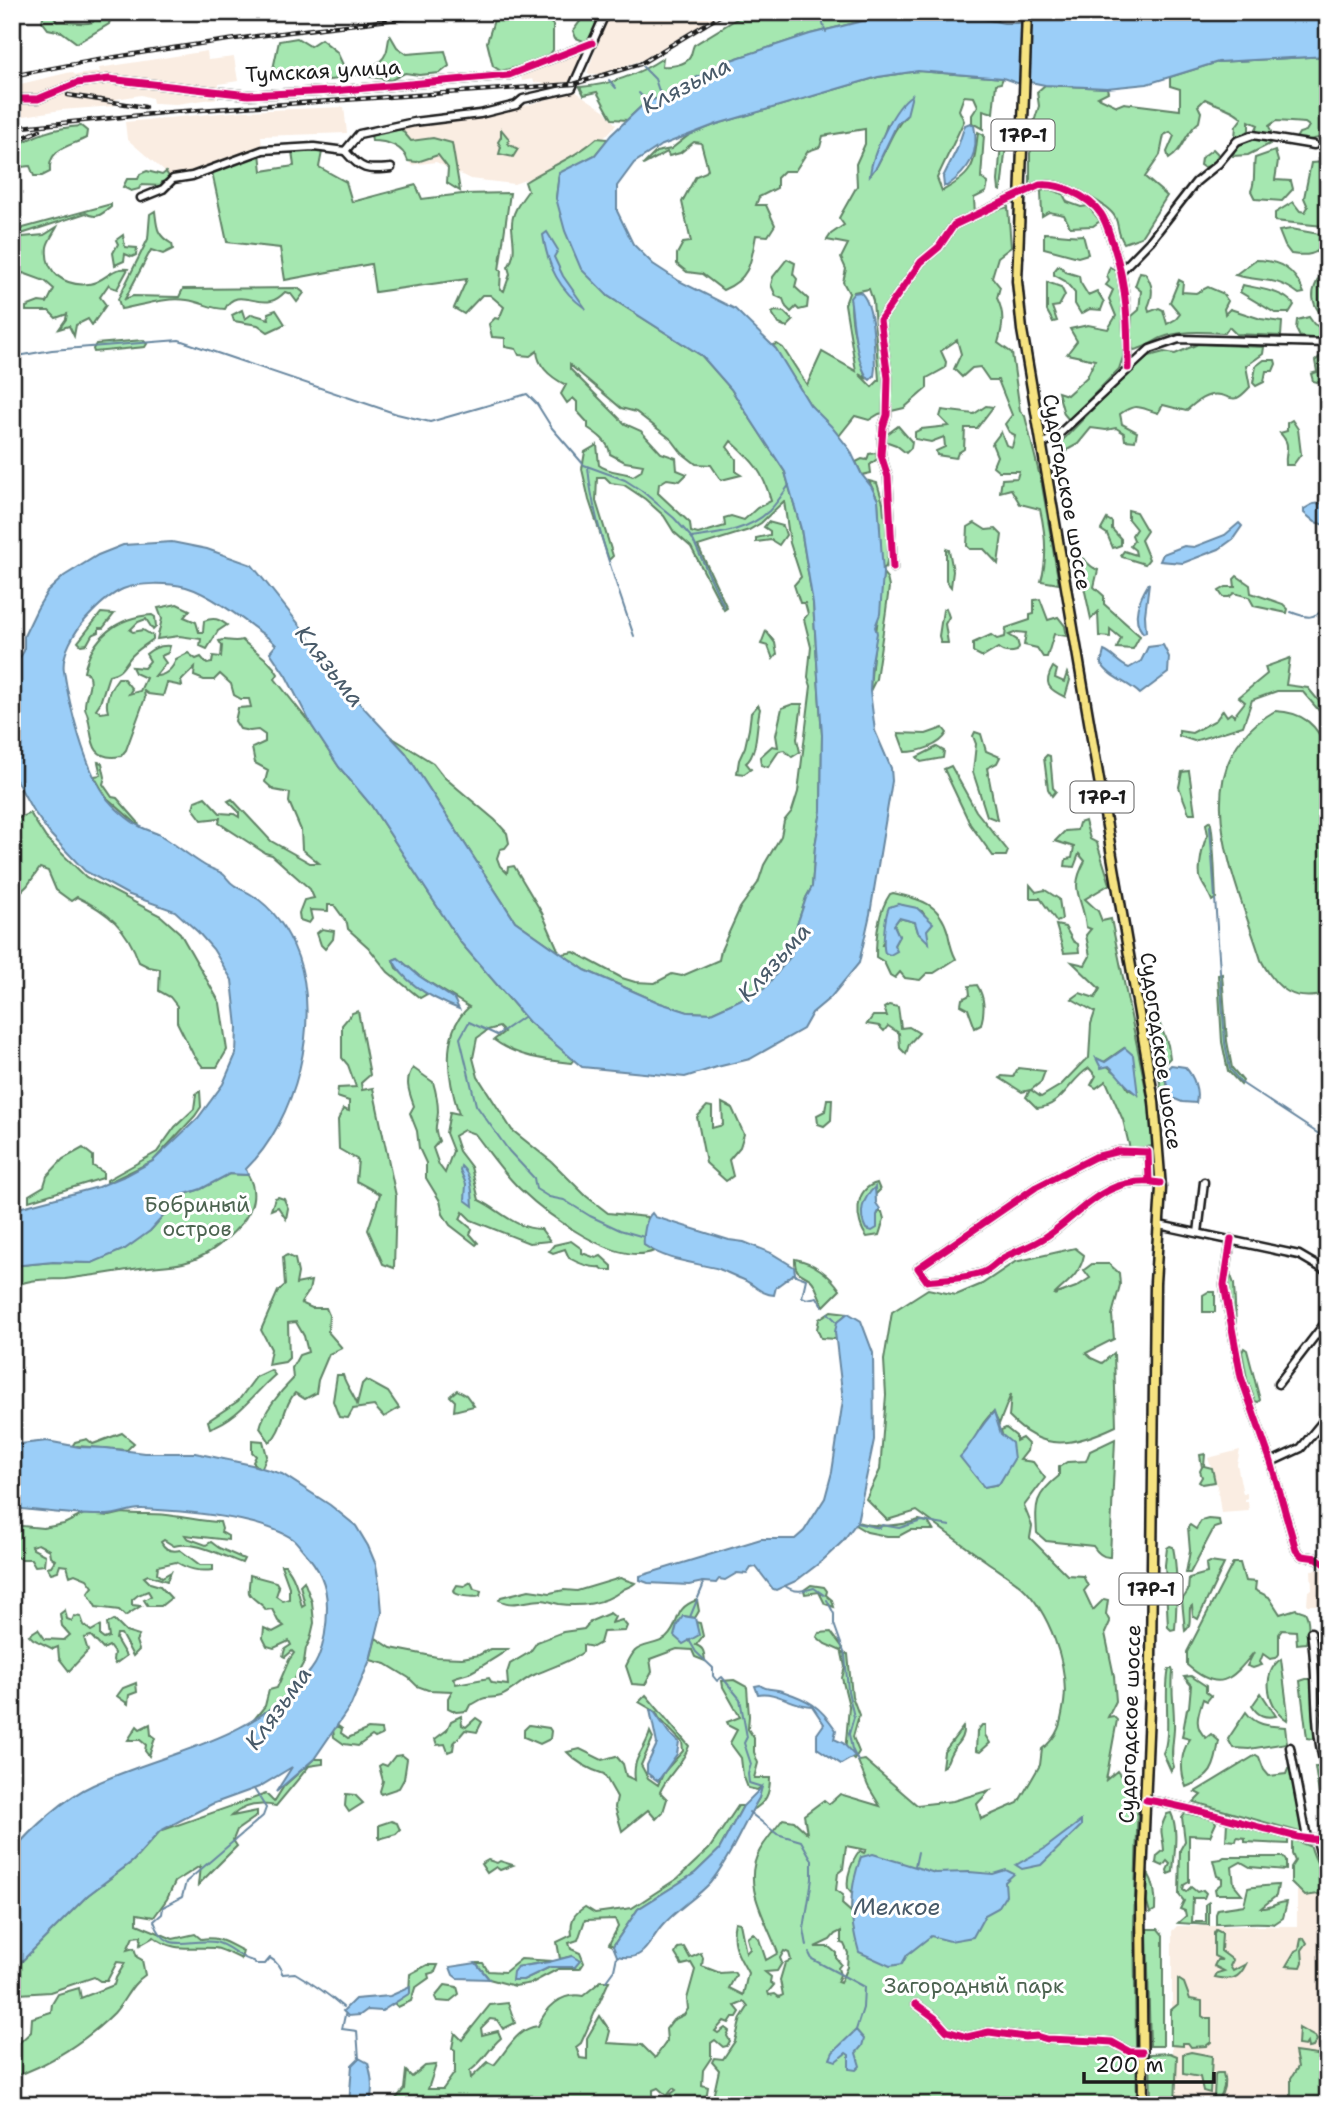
<svg xmlns="http://www.w3.org/2000/svg" width="1340" height="2117" font-family="'Shantell Sans',sans-serif">
  <style>
    .built { fill: #faede2 }
    .green { fill: #a5e7b0; stroke: #608266; stroke-width: 2; fill-rule: evenodd }
    .water { fill: #9bcef8; stroke: #6887a0; stroke-width: 2 }
    .lines { fill: none; stroke-linecap: round; stroke-linejoin: round }
    .stream { stroke: #6887a0; stroke-width: 2 }
    .minor-casing { stroke: #1c1c1c; stroke-width: 11 }
    .major-casing { stroke: #1c1c1c; stroke-width: 13 }
    .minor { stroke: #fff; stroke-width: 6 }
    .major { stroke: #f6e381; stroke-width: 8 }
    .rail-casing { stroke: #1c1c1c; stroke-width: 4.5 }
    .rail { stroke: #fff; stroke-width: 2; stroke-dasharray: 5; stroke-linecap: butt }
    .major-bridge-casing { stroke: #1c1c1c; stroke-width: 13; stroke-linecap: butt }
    .major-bridge { stroke: #f6e381; stroke-width: 8 }
    .cycleway-casing { stroke: #fff; stroke-width: 11 }
    .cycleway { stroke: #d6006c; stroke-width: 7 }
    .labels { text-anchor: middle; dominant-baseline: central; stroke-width: 6; stroke-linejoin: round; paint-order: stroke }
    .shield { fill: #fff; stroke: #606060; stroke-width: 2 }
    .shield-label { font-size: 19px; font-weight: bold; fill: #1c1c1c }
    .street-label { font-size: 21px; fill: #1c1c1c; stroke: #fff }
    .park-label { font-size: 21px; fill: #4c6350; stroke: #fff }
    .water-label { font-size: 23px; font-style: italic; fill: #485a69; stroke: #fff }
  </style>
  <rect width="100%" height="100%" fill="#fff"/>
  <filter id="ink" filterUnits="userSpaceOnUse"><feTurbulence type="fractalNoise" baseFrequency=".0143" numOctaves="2"/><feDisplacementMap in="SourceGraphic" scale="14" xChannelSelector="R" yChannelSelector="G"/><feConvolveMatrix kernelMatrix="1 2 1 2 8 2 1 2 1" color-interpolation-filters="sRGB"/></filter>
  <g filter="url(#ink)">
    <g class="built">
      <path d="M608,12H722L642,60L601,74H587Z"/>
      <path d="M207,51L208,60L234,57L238,81L219,84V98L176,104L153,103L152,98L141,95L116,99L114,106L61,110L12,118V86L71,72L76,75L100,72L99,68Z"/>
      <path d="M578,52L581,53L572,82L545,84L534,82L533,79L522,81L521,76Z"/>
      <path d="M575,91L605,111L616,125L592,151L555,169L514,184L470,179L436,162L411,165L392,130L478,119L558,96L559,93L565,95Z"/>
      <path d="M344,107L347,133L261,136L262,149L186,176L172,178L127,139L125,122L243,111Z"/>
      <path d="M1240,1450L1237,1464L1243,1494L1247,1493V1498L1245,1499V1502H1248L1249,1511L1221,1513L1217,1485L1208,1458Z"/>
      <path d="M1327,1569L1328,1605H1307L1308,1591L1312,1589L1311,1570Z"/>
      <path d="M1321,1709H1328V1744H1323Z"/>
      <path d="M1328,1890V2105H1172V1931L1177,1926H1297V1891Z"/>
    </g>
    <g class="green">
      <path d="M97,12H112L109,24L77,43L62,32L48,29L42,21L44,13L53,15L57,22C70,20 80,26 93,22Z"/>
      <path d="M552,12H596L599,13L593,33L586,42L576,38L573,31L581,20Z"/>
      <path d="M748,12H899L810,34L722,63L663,97L646,102L627,120L612,119L597,92L584,95L580,87C610,85 639,74 663,58L662,66C670,67 686,65 690,57C692,53 692,49 694,45Z"/>
      <path d="M940,12H1019L1016,16L1001,14L996,22L964,15L951,17L946,13Z"/>
      <path d="M517,14L544,17L553,25V50L545,60L501,71L493,66L487,42L495,17Z"/>
      <path d="M390,35L397,47L407,54L445,51L449,66L440,73L419,75L405,73L391,80L352,74L349,78L329,80L316,72L298,79L279,80L273,69L279,41L297,38L310,46L321,39L337,52L344,67C357,70 380,69 386,53C388,48 388,41 390,35Z"/>
      <path d="M1328,56V136L1300,142L1295,140L1299,133L1306,131L1309,126L1305,123L1276,121L1269,126L1273,138L1270,144L1248,155L1233,156C1235,140 1253,140 1267,138L1268,133H1254L1258,125L1249,121V130L1244,137H1235L1236,126L1242,118C1233,108 1218,106 1205,99L1198,106L1201,112L1199,122C1185,132 1183,151 1169,159L1167,152L1174,136L1170,132L1164,135L1160,155L1145,177L1167,196L1141,237L1124,243C1116,231 1120,227 1115,217C1109,205 1066,182 1052,181C1045,181 1037,184 1030,186V153L1036,139L1034,122L1039,106L1037,92L1045,85L1107,88L1108,92L1098,97L1117,106L1124,103L1180,110V89L1170,86V77L1218,62Z"/>
      <path d="M918,71L1003,78L1001,83L996,84L993,113L983,110V129L972,123V115L978,106L974,97L964,96L959,110L964,121L937,178L942,191C974,174 974,166 978,132L984,135L981,178L988,183L986,192L974,198L975,215L1008,207L1011,247L998,257L992,277L1000,287L997,298C1005,314 1003,326 998,343L1012,353L1020,411L1025,416L1042,485L1059,584L1041,581C1048,558 1045,531 1040,509L1020,504L1011,489L1000,492L1002,479L1017,478L1019,471H999L993,466L997,456L992,444L1001,432L1006,445L1012,447L1015,435L1009,432L1005,424L1012,415L998,380H989L980,367L972,368L962,377L954,369L961,354L957,340L941,351L946,362L945,368L927,378V388L904,408L879,414L869,420L855,416L839,436L810,405L773,345L777,344L783,348L807,385L822,352L856,371L845,304L849,293L843,282L846,269L841,258L848,244L827,240L831,234L844,225L839,218L857,186L856,164L865,144V129L823,136L820,147L808,151L795,171H784L777,178V188L759,197L756,205H766L775,225L768,236L756,235C751,262 750,279 723,290L702,274L687,272L677,264V254L683,243L691,242L682,202L696,176L706,172L708,169L701,143L694,142L680,153L669,156L667,152L643,165L656,152L671,149L689,135L717,124L878,77ZM907,115C889,132 886,156 871,174L887,125ZM869,289L873,301L879,380L872,387L859,374L866,378C860,360 845,307 854,292Z"/>
      <path d="M1006,124L1008,126L1001,191L999,190L998,181L1002,129Z"/>
      <path d="M81,126L87,131L86,138C71,146 47,148 50,172L42,176H34L30,166L12,168V149C35,134 54,128 81,126Z"/>
      <path d="M401,129L411,141L433,138L452,143L460,191L447,183L448,168L438,155L417,162L408,161C403,146 387,141 372,141L371,135Z"/>
      <path d="M501,129L509,139L508,144L518,149L513,157L499,154L501,147L498,142L501,137Z"/>
      <path d="M597,138L608,139L595,155L559,174L556,198L608,296L702,356L731,389L785,472L801,529L813,603L822,735L821,811L815,846L812,887L806,898L795,931L791,956L764,989L711,1013L687,1012L660,1003L585,970L562,954L574,952L622,978L635,982L655,983L672,974L682,976L719,960L721,950L740,908L758,883L764,865L781,836L784,821L792,811L798,792L811,686L808,677L811,647L804,619L808,614L805,603H800L794,585L801,577L790,543L784,501L761,523L749,530L698,546L727,608L724,610L691,547L674,532L664,516L645,499L624,485L611,483L605,477H597L596,501L613,556L609,560L589,500L582,469L585,452L597,445L599,465C609,473 621,471 633,476L641,471L643,465L625,462L610,454C609,442 597,434 588,428V423L577,411V402L573,398L567,403L561,394L566,385C552,378 538,367 537,351L530,356L519,355L516,349L505,347V338L492,337L489,324L495,318L499,319L504,307L490,295H482L464,314L454,308L467,279L375,292L371,264L285,280L280,248L227,242L212,172L260,153L262,171L294,166L292,151L322,152L319,167L346,182L352,202L416,185L422,199L462,194L510,193L499,270H501L500,289L504,291L510,274L508,267C517,253 513,242 512,227C511,213 520,202 528,191L525,182C549,167 576,157 597,138ZM570,365L621,408L636,412L672,440L682,453L696,464L711,465L721,480L741,475L736,472V459L727,447L731,441C753,461 763,471 771,501L757,508L744,520L731,516L724,518L725,526L698,534L691,532L690,523L658,493L659,484L667,479L680,481L687,474L677,470L676,458L661,453L641,431L625,424L570,369Z"/>
      <path d="M1213,149L1218,154L1214,166L1203,167L1200,165L1201,158Z"/>
      <path d="M1275,151L1278,161L1275,180L1291,181L1293,189L1282,201L1255,199L1251,191C1256,181 1253,170 1255,158Z"/>
      <path d="M1325,162L1328,223L1323,226L1275,221V213L1293,202L1300,211L1305,212L1308,207L1304,198L1311,163Z"/>
      <path d="M147,171L162,175L166,172L170,178L162,182L163,186L141,185L139,189L131,191L123,187L127,179H138L140,174Z"/>
      <path d="M1048,189L1063,194L1067,202L1081,207L1088,206L1100,221L1093,226L1070,227L1064,215L1049,212L1042,216L1041,191Z"/>
      <path d="M111,204V207C102,214 96,220 86,213L12,237V231Z"/>
      <path d="M155,211C157,227 156,235 172,244L173,249L163,254L151,250L125,299L133,296L179,297L183,289L298,288L304,293L297,302L291,294L285,292C281,296 277,300 271,301C254,305 235,288 225,309C211,309 201,302 187,300C165,297 143,305 121,309L118,299L148,239L150,214Z"/>
      <path d="M57,227C54,233 48,241 47,247C44,273 66,287 89,284C105,282 112,266 128,269L117,289L111,287L109,284L100,297L106,305L92,325L88,319L76,325L74,336L69,326L59,329L66,319L67,314L56,318L49,311H26V307L39,302L47,303L54,289L45,281L23,273L12,287V238L44,235Z"/>
      <path d="M1291,229L1325,235L1326,242C1317,256 1306,256 1291,254L1285,246L1279,231Z"/>
      <path d="M1044,233C1058,233 1069,237 1083,235L1088,254L1078,257L1044,248Z"/>
      <path d="M123,235L125,247L137,248L136,255L132,257L125,254L124,261L115,265L113,253L118,244L116,240Z"/>
      <path d="M787,259L795,263L793,274L797,279L795,287L808,299L807,308L799,310L796,307L791,312L786,307L783,299L776,296L771,285L773,277Z"/>
      <path d="M1255,260C1279,260 1295,269 1304,293L1299,294C1274,275 1262,283 1235,275Z"/>
      <path d="M1328,263V316L1324,317C1304,298 1315,283 1328,263Z"/>
      <path d="M1059,265L1066,272L1079,276L1080,282L1088,295L1097,291L1104,302L1101,310L1090,309L1081,314L1075,304V293L1065,281L1054,275V271Z"/>
      <path d="M1110,267L1118,272L1121,278L1124,354L1119,369L1069,420L1064,414L1058,392L1067,395L1087,377L1095,360L1067,354L1077,341L1070,329L1088,325L1108,329L1116,316L1109,299L1113,290L1106,285L1109,281L1107,275Z"/>
      <path d="M1140,272L1145,273C1153,285 1154,294 1148,307L1149,312L1159,308L1163,310L1167,324L1176,319L1180,314L1170,302L1179,280L1183,282L1182,292L1196,293L1208,287L1222,293L1228,301L1224,309L1225,314L1230,309L1261,319L1282,322L1281,336L1236,334L1229,327L1225,333C1204,332 1181,330 1161,338C1151,343 1145,348 1134,350L1130,345L1132,316L1139,310L1141,291L1135,286Z"/>
      <path d="M1047,282L1061,287L1065,295L1059,306L1052,307L1057,321L1053,322L1047,311Z"/>
      <path d="M1243,285C1260,289 1284,291 1294,305L1289,313H1275L1240,292Z"/>
      <path d="M242,310L245,319L252,314L269,319L268,313L276,310L285,324L268,332L258,325L234,321L232,315Z"/>
      <path d="M775,311L784,312L793,321L787,327L779,324L772,313Z"/>
      <path d="M1309,317L1314,324L1323,329L1328,328V339L1300,337L1296,329L1297,320Z"/>
      <path d="M143,340L147,344L145,347L94,352L93,349L96,344Z"/>
      <path d="M1198,344L1264,347L1263,354L1246,366L1250,387C1246,391 1242,396 1237,398C1231,400 1227,396 1221,395C1207,392 1196,402 1186,411L1163,405L1158,413C1140,408 1137,402 1120,414L1122,424L1137,432L1135,441L1125,440L1124,433L1116,428L1106,430L1091,428L1078,444L1067,450L1065,458L1059,444L1117,384L1149,356L1164,352L1175,354Z"/>
      <path d="M1322,355H1328V379L1321,383L1313,381L1311,374L1317,372L1315,361Z"/>
      <path d="M1264,360H1275L1276,364L1273,371H1266L1264,382L1256,386L1253,383L1256,366Z"/>
      <path d="M986,406L993,407L977,428H965L964,449L958,453L956,458L937,455L936,451L945,447L944,437L931,442L915,439V432L921,429L949,426L940,417L942,410L974,414Z"/>
      <path d="M1292,420L1298,429L1301,454L1293,465H1286C1284,450 1293,447 1280,433L1287,431V423Z"/>
      <path d="M898,426L912,442L911,448L906,453L896,445L885,441L886,435Z"/>
      <path d="M876,453L877,459L870,465L871,473L862,475L856,462L862,459L867,460L869,454Z"/>
      <path d="M869,481L877,483L883,503L884,515L888,518L889,549L886,567L882,569L878,500Z"/>
      <path d="M1128,510L1136,512L1147,531L1141,540L1149,559L1145,564L1122,557L1121,555L1124,551L1136,555L1135,550L1130,546L1134,540L1132,535L1136,529L1128,519Z"/>
      <path d="M1107,519L1112,522V529L1121,539V545L1113,548L1107,534L1101,530Z"/>
      <path d="M768,522L783,526L786,535L779,545L771,540L756,542V538L770,535V531L764,527Z"/>
      <path d="M975,523L986,530L996,529L1002,535L998,564L984,549H970L967,546L968,527Z"/>
      <path d="M946,549L949,550L953,571L951,587L946,581Z"/>
      <path d="M1077,555C1086,558 1088,567 1098,570L1094,587L1104,596V604L1140,636L1133,649L1117,648L1121,638L1110,629V637L1099,636L1098,612L1091,619Z"/>
      <path d="M883,573L887,578L889,587L886,611L876,679L870,691C872,651 880,613 883,573Z"/>
      <path d="M1237,576L1250,585L1251,593L1283,604L1288,609L1287,613L1254,606L1249,597L1234,593L1229,597H1223L1219,591L1226,587H1235L1234,579Z"/>
      <path d="M1040,599L1048,620L1058,617L1065,626L1067,636L1054,634L1047,657H1043L1037,648L1024,645L1026,633L1017,632L1009,635L1017,640L1019,647L1017,651C1010,653 1003,653 998,648L983,657L973,652V643L991,635L997,639L1005,637L1006,628L1030,620V615L1034,614V600Z"/>
      <path d="M177,604L190,610L184,617L196,622L199,632H203L204,621C214,617 219,619 227,625L218,631L207,649L200,646L201,639L179,636L157,639L162,619L158,608Z"/>
      <path d="M946,608L949,617L945,624L948,643H941L939,636L943,610Z"/>
      <path d="M101,613L114,614L103,628H99V632L92,635L87,644L81,645L78,642Z"/>
      <path d="M152,615L155,617L156,627L153,630L146,619L138,622L130,630L133,632L143,630L153,636V639C146,645 136,650 130,658C123,666 122,673 109,675L100,703L96,709L101,713L108,712C104,699 110,688 118,678H123L132,689L129,694L140,691L146,678L135,673L132,667L144,668L150,661L146,654C153,648 160,645 170,646L168,653L161,656L166,663L155,676C165,676 173,669 176,659L188,653L196,659L201,657L207,664L212,663L213,656L221,657L222,646L219,641C226,638 232,643 242,640C255,652 269,658 278,674L275,679L312,726L339,767L371,805L461,943L529,1022L575,1058L571,1063C544,1060 517,1057 494,1040L504,1032L499,1027L488,1030L477,1038L473,1058L478,1077L512,1130L552,1162L586,1196L608,1213L647,1217L644,1245L654,1251C617,1267 547,1215 520,1189C503,1173 489,1152 475,1134L464,1130L454,1136L459,1151L471,1167L479,1200C500,1210 515,1229 541,1229L550,1241L529,1243L471,1220L463,1212L460,1219L472,1229L470,1234L478,1243L476,1245L450,1225L443,1214L440,1201L426,1178V1163L419,1148L417,1131L410,1113L414,1106C409,1092 404,1080 413,1068L433,1082C436,1092 438,1102 438,1112C437,1126 433,1127 439,1141L433,1148L439,1165L445,1173L453,1151L446,1133L450,1112L459,1114C448,1080 439,1034 469,1007L419,976L398,958L393,960L396,968L427,994L420,998L388,972L368,947L348,929L347,923L334,905H328V911L310,910L312,919L309,923L300,920L299,913L304,900L314,898L310,889L272,855L265,853L219,823L220,818L202,820L193,808L195,801L205,797L220,813L234,814L239,817V812L228,801L232,799L271,841L310,863H319L302,849L301,830L289,802L290,793L274,790L265,782L268,770L255,763L252,748L265,742V735L258,730L250,731L240,729L235,721L238,708L251,707L249,699H241L234,695L231,684L220,674L214,680H204L194,676L195,667L181,681L182,686L167,683L163,696L148,694L144,691L145,698L126,750L121,756C89,762 93,738 88,717C87,710 85,713 85,706C85,694 93,685 88,673L84,672C92,637 117,617 152,615Z"/>
      <path d="M766,631L775,643L777,654L773,659L768,646L761,644Z"/>
      <path d="M1290,658L1286,685L1308,688L1328,712V721L1302,691H1277L1252,700L1243,726L1194,741L1179,736V731L1192,733L1216,720L1223,710L1227,716L1231,713L1234,716L1245,702L1239,697L1267,674L1265,667Z"/>
      <path d="M1053,667L1057,670L1055,678L1064,682L1067,673L1070,680L1065,697C1048,689 1043,684 1053,667Z"/>
      <path d="M793,704H802L797,739L800,752L792,757L784,750L779,751L768,767L761,765L760,757L772,746L778,747L776,735L782,708Z"/>
      <path d="M758,705L760,709C756,724 758,754 746,763L751,769L744,774L737,773L739,760L745,747L749,729L751,713Z"/>
      <path d="M1275,711C1304,712 1317,725 1328,751V993C1294,1004 1276,989 1261,960C1236,879 1178,766 1275,711Z"/>
      <path d="M943,728L947,733C940,746 919,752 905,752L898,733L926,734Z"/>
      <path d="M975,732L981,734L986,751L1000,757L997,763L987,768L997,820L987,816L973,772L976,744L973,736Z"/>
      <path d="M391,737L433,763L444,777L495,820L507,833L509,843L505,848L500,849L497,858L500,866L507,873L508,867L514,866L542,913L559,952L515,921L406,753Z"/>
      <path d="M937,747L944,751L943,758L921,762L917,757Z"/>
      <path d="M1047,755L1050,756L1053,788L1056,791L1052,796L1048,789L1044,758Z"/>
      <path d="M98,762L102,763L105,777L103,784L112,797L117,798L138,822L139,826L106,797L94,776L101,775Z"/>
      <path d="M951,766L976,811L1008,851L1006,856H993L970,824L944,769Z"/>
      <path d="M1189,771L1195,813H1189L1179,787L1182,772Z"/>
      <path d="M30,813L46,838L86,877L161,916L180,933L220,1003L227,1050L217,1067H203L193,1054L177,1022V1006L170,997L159,991L160,969L149,967L139,962C127,928 108,912 77,897L71,901L56,890L48,871L40,868L27,886L12,900V821Z"/>
      <path d="M1085,821L1090,839L1097,843L1110,884L1085,899L1098,911L1102,921L1111,919L1150,1109L1154,1146L1130,1149L1123,1120L1106,1081L1096,1088L1091,1085L1096,1076L1089,1068C1070,1079 1062,1107 1037,1108L1026,1097L1030,1090L1022,1092L1000,1078L1002,1076L1013,1077L1018,1068L1045,1071L1041,1082L1031,1090L1041,1097L1061,1085L1084,1061L1089,1058L1091,1024L1095,1012L1072,999L1080,993L1095,998L1100,989L1072,962L1085,965L1090,956L1086,935L1091,929L1086,927C1083,896 1068,892 1085,861L1079,854L1074,867L1065,866L1066,859L1072,858L1074,847L1055,841L1065,831L1077,830L1079,823ZM1124,1048L1138,1094L1128,1089L1121,1077L1097,1058L1104,1062Z"/>
      <path d="M1210,821C1214,829 1215,885 1216,898L1212,901C1209,893 1204,887 1201,880C1197,872 1203,841 1208,835L1206,824Z"/>
      <path d="M1030,885L1036,892L1045,890L1059,899L1062,919L1057,922L1040,898H1030Z"/>
      <path d="M893,893C920,899 940,903 948,933C950,943 951,950 956,959L934,973H927L920,980L905,978L900,972L895,978L890,975L884,962L876,957C876,935 878,912 890,894ZM898,904L922,911L926,917L927,930L918,932L915,922L899,918L894,925L899,936L894,945H882Z"/>
      <path d="M1056,925L1065,927L1073,941L1078,944L1079,952L1064,953Z"/>
      <path d="M322,929L334,931L333,939L325,949L321,945L317,933Z"/>
      <path d="M1222,974L1227,1041L1232,1068L1243,1081L1241,1085L1228,1071L1222,1042L1218,975Z"/>
      <path d="M977,985C985,998 985,1010 981,1025L975,1028L968,1009L961,1005L962,999L970,995L969,986Z"/>
      <path d="M889,1005L898,1007L901,1028L909,1027L919,1033L909,1044L906,1054L900,1048L899,1033L888,1026L884,1031L879,1026L867,1024L873,1016H887L884,1008Z"/>
      <path d="M358,1011L370,1075L361,1083L362,1090L373,1088L396,1196L394,1268L383,1264L368,1230L380,1194L356,1181L358,1160L339,1149L338,1120L343,1109L349,1111V1101L337,1097L338,1088L356,1087L348,1065L342,1058V1025L352,1013Z"/>
      <path d="M1156,1014L1168,1045L1170,1058L1165,1063L1164,1072L1176,1137L1170,1145L1155,1052L1162,1045L1153,1019Z"/>
      <path d="M200,1091L201,1107L195,1116L153,1161L107,1183V1180L157,1152L175,1127L194,1109L196,1094Z"/>
      <path d="M827,1099H832L831,1120L824,1126L818,1124L817,1115L825,1111Z"/>
      <path d="M722,1103L732,1108L744,1134L740,1147L729,1160L733,1176L726,1181L706,1163L697,1117L707,1106L712,1107V1128L723,1125Z"/>
      <path d="M83,1148L93,1156V1166L103,1172V1178L29,1201V1195L44,1186L47,1176L63,1159Z"/>
      <path d="M229,1174L248,1175C258,1192 253,1210 241,1224C226,1241 205,1258 183,1263C169,1266 154,1266 140,1268C115,1272 91,1276 65,1279C48,1280 27,1278 12,1288V1266L53,1262L92,1263L150,1231L182,1195L201,1189Z"/>
      <path d="M877,1183L880,1190L875,1195V1188L877,1228V1215L879,1212H882L884,1219L879,1235L867,1237C855,1222 853,1189 877,1183Z"/>
      <path d="M278,1197L284,1199L288,1208L286,1219L278,1207L271,1210L275,1198Z"/>
      <path d="M571,1241L582,1249V1253L596,1258L601,1256L612,1266V1270H604L600,1267C590,1268 578,1263 569,1258L565,1249L553,1253L549,1251L554,1245Z"/>
      <path d="M1075,1248L1084,1255C1080,1275 1067,1282 1054,1295L1076,1287L1090,1278L1084,1270L1092,1264H1109L1119,1273L1120,1285L1112,1315L1114,1339L1086,1353L1091,1358L1102,1363L1114,1353L1116,1426C1074,1446 1043,1453 1009,1417L1011,1394L999,1424L993,1412C970,1435 966,1460 984,1487L999,1484L1009,1464L1001,1430L1006,1428L1016,1436V1441L1022,1438L1028,1444L1027,1451L1020,1460L1033,1462L1045,1478L1024,1506L1032,1526L1030,1538L1067,1575L1083,1576L1088,1586L1084,1591L1093,1610L1104,1599L1108,1600L1106,1614L1110,1622L1105,1633L1114,1676L1116,1701L1108,1717L1113,1716L1117,1720L1106,1780L1117,1771L1138,1800L1134,1926L1137,2105H710L715,2102L714,2093L719,2070L712,2062L714,2058L723,2059L735,2041L741,2018L748,2007L744,2002L735,2006L740,2012L737,2017H733L729,2023L724,2021L715,2031L718,2033L725,2028L729,2031L727,2036L730,2041L727,2046L723,2047L715,2040L711,2043V2058L703,2070L702,2085L708,2087L705,2105H668L671,2094L676,2090L673,2088L667,2096L658,2088L653,2090V2105H396L395,2100L404,2089L406,2071L412,2077L425,2066L436,2065L428,2089H443L455,2072V2050L452,2048L455,2033L462,2040L490,2005L508,2003L515,2023L503,2029L497,2020L490,2019L481,2028L482,2035L498,2031L501,2038C487,2050 486,2059 470,2071L471,2078L488,2062L494,2065C509,2049 515,2029 538,2026C546,2008 561,1992 583,1996L601,1981H609L581,2043L576,2047L580,2058L587,2059V2038L600,2016L610,2031L607,2043L642,2045L655,2058L667,2041L666,2029L673,2020L684,2015L688,2009L687,1999L695,1970L691,1963L682,1965L675,1954L678,1948L684,1947L690,1958L701,1953L703,1958L702,1966L720,1973L734,1972L736,1975L729,1988L743,1995L748,1973C738,1954 730,1945 735,1922L740,1923L746,1953L750,1949L747,1938L753,1933L759,1939L766,1960L778,1953C767,1921 740,1884 760,1850C767,1839 775,1829 783,1819L794,1821L807,1833L804,1815L824,1800L829,1804L840,1794L880,1806L868,1786L858,1761L865,1760L917,1805L953,1801L990,1790L977,1804L981,1819L1018,1803L1040,1765L1042,1749C1059,1736 1061,1723 1064,1703C1069,1666 1049,1611 1021,1586C1010,1577 997,1569 986,1561C963,1545 940,1528 917,1511L887,1520L866,1499L880,1470L886,1395L884,1360L892,1312L928,1289L956,1295L982,1284L1015,1262ZM846,1846L866,1850L864,1853L860,1851C852,1861 846,1876 848,1888L852,1893L851,1912L842,1904L843,1895L836,1890L838,1873L843,1869ZM841,1931V1943L844,1944L848,1953L847,1967L840,1983L837,1982L840,1975L838,1968L841,1964L836,1958V1953L829,1947H815L830,1940L835,1934ZM784,1951L789,1953L791,1960L785,1963L780,1980L783,1995L779,1997L775,1994L769,1995L768,1992L774,1985L770,1982L771,1977L765,1972L777,1971L782,1963L780,1958Z"/>
      <path d="M287,1255L295,1259L298,1273L296,1284L311,1281L309,1291L301,1303L312,1308H326L329,1315L328,1332L342,1348L329,1354L318,1380L316,1393L305,1399L295,1393C282,1407 284,1429 270,1442L260,1428C263,1412 281,1391 293,1379L292,1368L299,1355L308,1352L304,1336L296,1322L288,1323L289,1358L285,1362L268,1365L271,1349L261,1330L278,1291L285,1285L283,1257Z"/>
      <path d="M795,1259C813,1262 830,1275 840,1290L824,1306C820,1299 818,1292 814,1284C808,1272 794,1279 795,1259Z"/>
      <path d="M1230,1273L1234,1284L1236,1325L1233,1322L1228,1297Z"/>
      <path d="M1208,1292H1215V1312H1203V1295Z"/>
      <path d="M831,1311L848,1313L837,1322L836,1339L821,1338L817,1329L819,1319Z"/>
      <path d="M1244,1348L1247,1350L1260,1400L1258,1402L1255,1401L1247,1379L1242,1352Z"/>
      <path d="M271,1370L275,1375C253,1394 239,1418 210,1428L208,1421L238,1401L256,1377Z"/>
      <path d="M337,1375H343C346,1386 353,1393 357,1404L362,1384L366,1380L388,1392L399,1408L384,1417L374,1406L353,1409L348,1418L339,1417L333,1401Z"/>
      <path d="M457,1390L466,1395L474,1406L454,1411L455,1401L450,1396Z"/>
      <path d="M122,1433L134,1443L127,1450L77,1446L71,1448L75,1442L87,1439L93,1444Z"/>
      <path d="M1115,1439L1110,1557C1102,1558 1097,1552 1093,1546L1046,1541L1037,1533C1035,1503 1035,1495 1059,1476V1467L1067,1462L1086,1461L1090,1451Z"/>
      <path d="M252,1440L263,1441L267,1456L261,1470L253,1462L256,1456L252,1452Z"/>
      <path d="M1205,1454L1204,1466L1212,1468L1215,1482L1202,1484L1199,1482L1202,1477L1200,1471L1202,1467L1200,1455Z"/>
      <path d="M123,1513C140,1515 158,1513 174,1516C190,1518 204,1522 220,1522L222,1529L221,1532L228,1536V1540L185,1535L187,1538L206,1545L211,1542L219,1548L244,1559L242,1563C221,1556 197,1540 174,1546L164,1540L161,1542C165,1550 171,1552 180,1550L200,1565H213V1570C198,1572 188,1569 176,1562L158,1566L157,1573L162,1577L171,1572L167,1581L148,1575L144,1577L150,1583L160,1586L171,1598L161,1606H148L144,1600L151,1596L148,1591L138,1595L132,1600V1605L141,1606L125,1616L119,1610L96,1607L88,1593L93,1587L87,1579L75,1574L70,1576L67,1566L60,1565L58,1571L51,1573L47,1567L51,1566L55,1560L50,1556L49,1550L38,1544L31,1546L33,1549L45,1555L44,1565L35,1566L31,1559H20L12,1554V1525L43,1528L64,1524L84,1514L110,1516Z"/>
      <path d="M1208,1519L1219,1520L1220,1526L1214,1528L1190,1573H1186L1190,1551L1188,1527L1190,1525L1196,1529L1201,1521Z"/>
      <path d="M919,1520L928,1522L933,1530H910L899,1536H887L867,1532L855,1525L857,1522C876,1528 901,1526 919,1520Z"/>
      <path d="M1170,1546L1173,1547C1178,1572 1177,1604 1175,1629L1171,1630L1168,1627L1165,1565L1167,1548Z"/>
      <path d="M1210,1562L1224,1564L1198,1619L1193,1616L1192,1606L1190,1608C1189,1616 1192,1626 1185,1631L1182,1600L1188,1591L1189,1578L1207,1573L1206,1564Z"/>
      <path d="M1233,1563H1240L1245,1581L1256,1582L1255,1590L1269,1597L1280,1614L1296,1609L1305,1612C1310,1620 1309,1634 1306,1643L1297,1644L1296,1631L1282,1630L1279,1634V1654L1276,1658L1270,1659L1263,1654L1260,1662L1262,1665L1253,1668L1247,1666L1254,1652C1231,1681 1219,1693 1187,1665V1652Z"/>
      <path d="M281,1565H285C296,1577 298,1592 302,1607L305,1605L300,1585L304,1581L312,1602L314,1623L310,1640L306,1648L304,1662L285,1697L252,1722L265,1706L269,1690L277,1688L289,1660L294,1653L292,1651L285,1657L283,1656L285,1649L291,1645L289,1641L274,1648L267,1646L263,1638L264,1628L273,1632L284,1626L278,1621L272,1609L266,1610C262,1603 251,1599 249,1593C248,1588 250,1580 250,1575L276,1582L279,1587L276,1596L283,1601L289,1599V1587Z"/>
      <path d="M620,1578L635,1583C630,1588 625,1587 621,1591C604,1604 580,1607 559,1604C553,1603 547,1600 542,1600C527,1600 513,1608 499,1600L501,1597L529,1590L550,1593L564,1590L577,1591Z"/>
      <path d="M471,1582L474,1589L481,1591L480,1596C473,1598 460,1596 455,1593L454,1590L457,1585L464,1586Z"/>
      <path d="M811,1585L824,1587L827,1591L826,1595L832,1600L834,1607L825,1604L819,1592L805,1594L804,1590Z"/>
      <path d="M697,1600L699,1611L695,1618L683,1616V1643L698,1635L696,1622L700,1623L703,1636L696,1645C704,1648 704,1652 705,1661L695,1657L692,1650L677,1649L650,1659L652,1672L645,1685L632,1684L626,1666C628,1662 631,1655 635,1651C642,1644 657,1645 666,1638C682,1624 671,1609 697,1600Z"/>
      <path d="M65,1610L67,1619L72,1621L74,1616L81,1617L84,1625L91,1631L100,1626V1636L104,1639L109,1637L107,1624L114,1620L126,1632L139,1636L136,1641L139,1650L133,1656L121,1634H117L116,1639L126,1656L115,1664L113,1660L114,1653L109,1646L103,1649L91,1636L84,1638L88,1651L69,1671L59,1658L58,1647L53,1649L33,1639L29,1635L38,1629L45,1639L64,1640L70,1635L62,1626L60,1614Z"/>
      <path d="M610,1613L615,1617L612,1623L622,1620L627,1626L625,1631L603,1632L600,1643L593,1647L583,1645V1652C572,1661 547,1669 534,1675C522,1680 513,1691 501,1696C495,1698 491,1697 485,1698C479,1699 476,1704 470,1705L467,1711L456,1712L448,1708V1698L452,1691L428,1690L417,1686L409,1678L386,1664L370,1660L376,1638L391,1648L437,1657L462,1658L479,1655L490,1649H508C504,1653 477,1669 471,1672C465,1675 459,1675 453,1678L456,1684L489,1678L492,1683L508,1685L507,1673L510,1664L530,1652L537,1642L563,1632L584,1629L591,1621Z"/>
      <path d="M831,1632L843,1648L841,1651L825,1644L817,1637L819,1633Z"/>
      <path d="M842,1653L848,1654L852,1696L859,1715L853,1737L859,1752L854,1760L845,1753L849,1706L842,1678L845,1667Z"/>
      <path d="M1281,1659L1288,1714L1287,1720C1268,1708 1260,1673 1281,1659Z"/>
      <path d="M1169,1669H1172L1173,1672C1171,1689 1174,1706 1174,1722C1175,1738 1169,1752 1174,1767L1171,1771L1163,1753C1172,1735 1163,1693 1169,1669Z"/>
      <path d="M1191,1676L1206,1686V1692L1211,1696L1207,1701L1203,1699C1198,1715 1193,1726 1206,1738L1211,1734L1219,1741C1214,1769 1213,1777 1186,1787C1180,1771 1180,1753 1190,1739L1182,1737L1187,1709L1189,1707L1191,1685L1184,1677Z"/>
      <path d="M1306,1679H1311L1314,1692V1739L1307,1738L1300,1681Z"/>
      <path d="M734,1680L747,1687L749,1716L748,1729L754,1738V1752L758,1763L754,1778H770C770,1794 766,1803 751,1811L759,1798L761,1787L757,1790L748,1788L743,1775L741,1758L730,1743L737,1730L729,1726L727,1722L740,1717L723,1687L722,1681Z"/>
      <path d="M136,1683L137,1692L129,1695L128,1704L117,1696L123,1688Z"/>
      <path d="M1261,1693L1276,1716C1265,1718 1258,1716 1252,1706Z"/>
      <path d="M646,1695L689,1746C683,1764 668,1774 660,1792L667,1799L663,1812L656,1819L648,1810L622,1831L615,1807L617,1797L604,1774C591,1770 576,1762 567,1752L580,1749L602,1760L616,1756L623,1764L626,1776L635,1780C632,1756 644,1753 650,1732L653,1738L641,1765L648,1778L658,1785L664,1772L683,1751L682,1742L659,1718L656,1712L639,1702Z"/>
      <path d="M1246,1712C1256,1726 1269,1726 1285,1727L1287,1743L1249,1749L1233,1748L1228,1739Z"/>
      <path d="M461,1716L462,1725L466,1727L476,1718L482,1722L477,1732L465,1730L454,1743L453,1750L448,1752L445,1744L437,1745L435,1739L447,1730L451,1721Z"/>
      <path d="M150,1724L151,1735L155,1738L149,1756L145,1751L146,1745L140,1740H128L137,1726L140,1729Z"/>
      <path d="M529,1725L549,1728L551,1731L550,1739L540,1744L524,1737V1730Z"/>
      <path d="M982,1725H985V1735L990,1743L980,1752L976,1751L977,1731Z"/>
      <path d="M338,1726L342,1729L341,1733L348,1738L368,1729L381,1730L382,1735L375,1738L372,1736L358,1746L344,1744L334,1737L333,1730Z"/>
      <path d="M963,1727C964,1740 956,1743 951,1753C947,1760 949,1763 942,1767L944,1752Z"/>
      <path d="M402,1755L407,1759L404,1779L399,1788L381,1794L380,1791L383,1781L379,1766L382,1764L387,1766L395,1756Z"/>
      <path d="M1256,1755L1259,1757L1264,1770L1269,1776L1286,1774L1291,1762L1303,1833L1194,1802L1201,1795L1195,1792Z"/>
      <path d="M314,1759H323V1764L309,1766L276,1806C261,1803 244,1804 232,1816L257,1811V1816L237,1830L233,1840L237,1846L198,1885L200,1866L175,1882L167,1899L154,1917L137,1914V1924L173,1939L195,1934L201,1939C219,1936 227,1943 243,1951L241,1959C233,1955 223,1949 214,1948C191,1946 174,1953 154,1937L140,1945L141,1936L133,1937L127,1950L134,1948L137,1957L142,1960L145,1975C130,1985 126,2000 114,2013C89,2038 47,2067 12,2077V2043L18,2044L31,2032L32,2018L51,2012L52,2004L58,1994L79,1988L81,1998L114,1985L116,1978L125,1963L117,1962L107,1981H100L94,1977L50,1992L19,1994L12,1997V1971L88,1895L133,1861L160,1831L266,1794L274,1802L284,1786Z"/>
      <path d="M1315,1767H1321L1328,1784V1826L1325,1832L1320,1825L1324,1812L1319,1808L1323,1799L1319,1794Z"/>
      <path d="M346,1794L355,1795L363,1803L349,1812L345,1806Z"/>
      <path d="M738,1806H743L719,1850L695,1873L638,1909L613,1946L609,1944L618,1927L615,1919L585,1920L578,1940L569,1943L571,1949L580,1953L584,1963L580,1969H558L532,1983L515,1986L489,1979L476,1963H483L488,1971L505,1972L521,1959L553,1961L517,1967L523,1980L550,1967H575L572,1956L560,1959L557,1942L572,1935C570,1921 573,1914 585,1907L595,1913L632,1908L678,1878L709,1849Z"/>
      <path d="M1171,1813C1179,1830 1174,1854 1173,1872L1168,1874L1167,1870L1170,1864L1167,1861L1163,1866L1156,1863L1157,1856L1164,1850C1163,1832 1157,1833 1167,1814Z"/>
      <path d="M1185,1813L1213,1819L1216,1823L1210,1836L1189,1835V1882L1184,1885L1183,1890L1186,1892L1191,1887L1197,1892L1203,1890L1206,1893L1204,1898H1193L1192,1922H1206V1904L1209,1902V1925L1178,1923L1186,1916L1185,1911L1180,1909L1184,1901L1179,1895L1180,1850L1185,1841L1182,1817Z"/>
      <path d="M391,1821L397,1823L400,1830L396,1834L379,1839V1825Z"/>
      <path d="M1227,1822L1288,1838V1844L1245,1842V1838L1237,1837L1236,1841L1226,1840Z"/>
      <path d="M1292,1839L1311,1847C1315,1863 1327,1877 1325,1893L1305,1896L1291,1882V1867L1295,1861L1292,1854Z"/>
      <path d="M1224,1857H1283L1286,1861V1870L1250,1867L1241,1862L1232,1867L1234,1884L1242,1894H1216L1215,1889L1222,1883V1878L1217,1876L1213,1860L1221,1859Z"/>
      <path d="M488,1860L497,1863L500,1861L513,1865L500,1870L496,1867L487,1873L481,1864Z"/>
      <path d="M1148,1873C1155,1884 1156,1897 1155,1910L1150,1913L1147,1902Z"/>
      <path d="M1278,1885L1276,1896L1261,1908C1270,1909 1277,1902 1287,1902L1283,1918L1274,1924C1263,1921 1231,1924 1216,1924V1914L1218,1909L1244,1905L1248,1888C1258,1886 1268,1886 1278,1885Z"/>
      <path d="M1147,1929H1158L1163,1935V2046H1150Z"/>
      <path d="M1216,1930L1222,1933L1221,1951L1233,1960L1230,1966L1233,1971L1246,1964C1238,1981 1231,1980 1215,1977L1217,1973L1224,1971L1214,1966L1217,1960H1222L1214,1956V1933Z"/>
      <path d="M1304,1938L1307,1943L1302,1950L1303,1962L1301,1967L1286,1966L1295,1951L1299,1949L1301,1939Z"/>
      <path d="M427,1965H438L435,1972L428,1974L429,1978L415,1988L411,2001L398,2007L394,2003L409,1993L410,1974Z"/>
      <path d="M1178,1979L1184,1983L1190,1999L1202,2001V2016L1205,2018H1211V2042L1206,2046L1191,2047L1188,2043H1183V2046L1171,2045V2010L1178,2004Z"/>
      <path d="M445,1985L457,1987L459,1994L449,2002L437,2001L435,1997Z"/>
      <path d="M1299,2028L1315,2037L1317,2040L1313,2047L1308,2048L1307,2043L1305,2046L1298,2045Z"/>
      <path d="M1191,2052L1212,2056L1210,2093L1203,2091L1200,2077L1183,2074V2054Z"/>
      <path d="M1295,2052L1317,2055L1328,2054V2105H1296L1291,2101V2078L1298,2067Z"/>
      <path d="M1170,2053L1177,2056L1175,2105H1151L1150,2054Z"/>
      <path d="M1217,2073H1223C1226,2083 1224,2092 1218,2100L1214,2098L1215,2074Z"/>
    </g>
    <g class="water">
      <path d="M899,12H946L951,17L964,15L1004,23H1018L1068,12H1328V56L1218,62L1147,84L1107,88L1045,85L1030,82L1017,83L1003,78L918,71L878,77L717,124L660,146L634,163L617,186V211L633,244L653,264L679,281L735,309L776,349L810,405L831,426L850,450L862,475L871,486L878,500L883,573L880,614L875,627L877,633L871,667L870,691L875,731L891,768L892,781L870,914L859,963L831,997L812,1013L803,1029L750,1059L717,1067L685,1077L582,1067L529,1022L461,943L371,805L339,767L312,726L286,676L270,652L276,645L271,640C249,624 211,594 186,587C168,583 140,582 123,589C109,595 96,608 86,619C75,631 61,654 64,671C69,705 85,768 105,796C112,806 129,821 141,827C147,830 154,832 160,835C175,844 189,856 204,865C210,869 218,870 223,874C227,877 229,882 234,885C239,889 246,891 252,895C276,910 289,932 298,957C321,1022 296,1121 246,1169L248,1175L229,1174L201,1189L182,1195L150,1231L125,1249L92,1263L53,1262L12,1266V1207H22L98,1187L127,1175L153,1161L198,1118L223,1084L236,1054L237,1027L232,980L213,949L198,932L175,911L127,894L85,871L51,835L32,809L16,780L12,770V670L24,651V636L37,609L47,592L64,576L98,555L123,545L172,542L207,549L252,565L328,661L334,676L406,753L515,921L585,970L660,1003L688,1012L711,1013L764,989L791,956L795,931L806,898L812,887L815,846L821,811L822,735L813,603L801,529L785,472L731,389L702,356L608,296L581,269L565,231L556,198L559,173L595,155L611,135L646,102L663,97L722,63L810,34Z"/>
      <path d="M912,95L907,115L897,124L877,166L870,175C872,154 894,106 912,95Z"/>
      <path d="M970,123L974,125C980,154 969,170 947,186H944L943,177L957,149L965,125Z"/>
      <path d="M547,232L558,250L554,257L563,276L586,309C559,290 548,267 543,235Z"/>
      <path d="M860,292C875,304 874,349 875,368L874,376L870,380C857,369 853,322 851,304L850,298L854,293Z"/>
      <path d="M1322,503L1328,507V526L1315,522L1304,513V509L1313,504Z"/>
      <path d="M1239,523L1242,526L1233,539L1219,549L1183,563L1160,561L1163,554L1184,546L1194,547L1225,535Z"/>
      <path d="M1149,583L1145,615L1146,632L1143,633C1130,617 1140,598 1149,583Z"/>
      <path d="M1163,645L1169,657L1168,673L1140,694C1128,682 1109,678 1101,663L1104,651C1114,655 1118,664 1129,668L1141,661L1148,647Z"/>
      <path d="M898,904L917,908L933,923L927,930L929,943L918,932L915,922L899,918L894,925L899,936L894,945L897,951L890,955L885,953C882,945 885,915 889,907Z"/>
      <path d="M398,958L419,976L454,999L459,1009C436,1000 404,984 393,960Z"/>
      <path d="M1125,1048L1133,1055L1138,1095C1126,1088 1120,1076 1109,1066L1101,1068L1096,1058L1105,1062Z"/>
      <path d="M1171,1065L1185,1067C1194,1076 1199,1091 1196,1103L1182,1102L1170,1097L1164,1072Z"/>
      <path d="M461,1166C473,1177 472,1193 473,1206L465,1200L466,1184L460,1170Z"/>
      <path d="M875,1187L876,1203L880,1209L877,1215V1228L872,1231L866,1229C858,1214 862,1199 875,1187Z"/>
      <path d="M652,1213L655,1217L729,1240L744,1242L771,1253L794,1267L795,1273L776,1287L774,1295C762,1295 755,1285 744,1280C736,1277 727,1272 719,1269C693,1262 667,1261 644,1245C643,1236 645,1219 652,1213Z"/>
      <path d="M848,1313L861,1321L873,1353L874,1440L857,1522L842,1542L822,1561L796,1581L776,1590L773,1589L756,1567L751,1568L747,1574L737,1573L725,1580L719,1579L716,1583L703,1582L689,1585L648,1583L640,1580V1576L761,1539H795L804,1531L825,1498L832,1472L843,1400L835,1332L837,1322Z"/>
      <path d="M994,1412L1001,1434L1012,1443L1014,1459L999,1484L984,1487L960,1457C973,1443 980,1425 994,1412Z"/>
      <path d="M47,1441L79,1447L106,1448L144,1453H195L252,1465L282,1474L330,1505L356,1526L368,1546L376,1565L380,1589L382,1612L370,1660L351,1705L314,1759L276,1792L292,1767L259,1787L212,1804L160,1831L133,1861L88,1895L12,1971V1852C31,1829 66,1797 93,1785C161,1754 236,1744 292,1691C301,1681 313,1671 318,1658C325,1642 327,1624 327,1607C327,1583 319,1568 303,1550C300,1547 297,1542 293,1539C260,1517 183,1511 143,1509C131,1508 119,1515 107,1515C75,1516 44,1511 12,1508V1445Z"/>
      <path d="M683,1616L695,1618L699,1635L683,1644L674,1636L677,1625Z"/>
      <path d="M760,1685C767,1691 773,1688 782,1691C809,1700 819,1705 836,1730L834,1739L843,1743L855,1756L841,1764L817,1748V1734L824,1724L812,1706C792,1706 778,1691 758,1694L755,1686Z"/>
      <path d="M650,1710H653L669,1733L679,1742L677,1754L658,1781L647,1773V1765L657,1744Z"/>
      <path d="M762,1787L759,1798C743,1825 729,1860 710,1883C695,1899 676,1910 662,1926C648,1942 645,1963 617,1956L613,1946L638,1909L695,1873L719,1850L743,1806Z"/>
      <path d="M1081,1821V1826L1041,1865L1022,1869L1016,1865L1044,1849Z"/>
      <path d="M873,1854L935,1873L969,1872L993,1874L1006,1870L1014,1874L1005,1882L1006,1895L998,1908L985,1915L973,1937L950,1941L931,1936L907,1955L902,1964L890,1966L859,1952C849,1918 848,1891 861,1857Z"/>
      <path d="M572,1956L580,1961L575,1967H550L523,1980H512L513,1972L517,1967L549,1962Z"/>
      <path d="M476,1963L489,1979L457,1978L453,1975L450,1967Z"/>
      <path d="M410,1987V1993L382,2011L367,2010L360,2015L348,2016L343,2011L355,1999L390,1996Z"/>
      <path d="M856,2030L864,2039L862,2046L856,2053L860,2066L856,2070L849,2069V2055L846,2053L836,2061L830,2059L833,2052Z"/>
      <path d="M359,2058L368,2063C372,2077 374,2090 369,2105H349L352,2065Z"/>
    </g>
    <g class="lines">
      <g class="stream">
        <path d="M824,12L823,24L826,32"/>
        <path d="M643,67L655,79L661,97"/>
        <path d="M609,80L616,88"/>
        <path d="M639,93L648,103"/>
        <path d="M12,357L52,350L179,340L397,414L430,422L527,394L537,404L552,428L584,465L625,480L642,491L674,518L692,538C718,534 748,531 769,511C776,504 783,494 789,485"/>
        <path d="M588,467C593,523 616,583 634,636"/>
        <path d="M692,538L724,607"/>
        <path d="M1291,612C1309,619 1312,619 1328,607"/>
        <path d="M1210,826L1225,1043L1230,1069L1240,1082L1328,1140"/>
        <path d="M523,1017L497,1035L469,1022L460,1038L476,1105L509,1151L534,1178L536,1189L549,1197L564,1200L590,1216L620,1230L644,1237"/>
        <path d="M793,1274L806,1279L802,1297L807,1299L817,1297L822,1306"/>
        <path d="M828,1313L837,1322"/>
        <path d="M856,1523L880,1528L882,1525L899,1528L922,1521L950,1526"/>
        <path d="M785,1586C795,1593 803,1591 814,1588L824,1595"/>
        <path d="M827,1600L834,1614V1624L845,1655L848,1691L854,1717L849,1734L852,1749L858,1761"/>
        <path d="M690,1617L703,1586L702,1582"/>
        <path d="M689,1640L696,1652L713,1668V1676L717,1681L722,1677L740,1699L747,1737L744,1743L751,1764L748,1774L749,1783L762,1787"/>
        <path d="M254,1789L266,1808L263,1816L186,1882L182,1897L163,1907L162,1914L154,1921C166,1956 188,1938 215,1942C230,1945 241,1960 254,1961L255,1964H265L270,1958C276,1961 281,1968 282,1974L295,1973C312,1983 328,1994 343,2007"/>
        <path d="M749,1812L777,1834L801,1841L812,1860V1879L804,1929L807,1946"/>
        <path d="M915,1866L918,1852"/>
        <path d="M809,1953L812,1959L864,1987L863,2008L856,2030"/>
        <path d="M606,1981L614,1970L617,1956"/>
        <path d="M345,2015L342,2029L357,2031L359,2059"/>
      </g>
      <g class="minor-casing">
        <g id="minor">
          <path d="M12,99H38L77,83L109,79L248,95L333,91L509,75L592,43"/>
          <path d="M345,151C362,171 367,170 391,168"/>
          <path d="M141,198L163,189L173,179L192,176L263,150L314,147L345,151L359,134L414,122L480,114L516,105L523,99L572,88L606,12"/>
          <path d="M1122,270L1150,241L1196,182L1218,164L1237,141L1253,135L1314,145"/>
          <path d="M1041,445L1059,434L1150,349L1179,339L1328,343"/>
          <path d="M893,568L888,477L881,455L883,427L887,415L888,378L880,320L921,262L939,247L954,225L1040,185C1052,184 1060,186 1071,191C1082,196 1094,203 1101,214C1107,223 1109,234 1113,244C1127,285 1128,325 1128,368"/>
          <path d="M1149,1181L1148,1152L1119,1151L1095,1157L1036,1187L918,1268L927,1281C942,1279 973,1278 986,1271C992,1268 997,1262 1003,1258C1018,1250 1033,1246 1047,1236C1086,1209 1106,1175 1160,1183"/>
          <path d="M1159,1225L1299,1255L1328,1272"/>
          <path d="M1198,1233L1204,1182"/>
          <path d="M1231,1239L1224,1285L1241,1377L1271,1462L1296,1550L1302,1556L1317,1558L1328,1566"/>
          <path d="M1278,1384L1328,1319"/>
          <path d="M1271,1462L1301,1448L1328,1415"/>
          <path d="M1311,1632C1319,1680 1311,1730 1328,1776"/>
          <path d="M1290,1747L1307,1838"/>
          <path d="M1146,1800C1186,1806 1225,1818 1263,1828C1284,1833 1307,1842 1328,1839"/>
          <path d="M1317,1840L1328,1885"/>
          <path d="M916,2004L935,2018L947,2031L967,2037L989,2032L1025,2037L1037,2036L1047,2039L1097,2041L1112,2042L1130,2052H1142"/>
        </g>
      </g>
      <g class="major-casing">
        <path id="major" d="M1018,258L1017,281L1022,330L1154,1101L1161,1188L1155,1283L1151,1663L1141,1902L1143,2105"/>
      </g>
      <use href="#minor" class="minor"/>
      <use href="#major" class="major"/>
      <g class="rail-casing">
        <g id="rail">
          <path d="M12,76C160,46 309,29 458,12"/>
          <path d="M68,95L145,107"/>
          <path d="M12,128L172,112L574,84L640,64L726,12"/>
          <path d="M12,143L40,130"/>
        </g>
      </g>
      <use href="#rail" class="rail"/>
      <g class="major-bridge-casing">
        <path id="major-bridge" d="M1018,258L1027,12"/>
      </g>
      <use href="#major-bridge" class="major-bridge"/>
      <g class="cycleway-casing">
        <g id="cycleway">
          <path d="M12,99H38L77,83L109,79L248,95L333,91L509,75L592,43"/>
          <path d="M893,568L888,477L881,455L883,427L887,415L888,378L880,320L921,262L939,247L954,225L1040,185C1052,184 1060,186 1071,191C1082,196 1094,203 1101,214C1107,223 1109,234 1113,244C1127,285 1128,325 1128,368"/>
          <path d="M1149,1181L1148,1152L1119,1151L1095,1157L1036,1187L918,1268L927,1281C942,1279 973,1278 986,1271C992,1268 997,1262 1003,1258C1018,1250 1033,1246 1047,1236C1086,1209 1106,1175 1160,1183"/>
          <path d="M1231,1239L1224,1285L1241,1377L1271,1462L1296,1550L1302,1556L1317,1558L1328,1566"/>
          <path d="M1146,1800C1186,1806 1225,1818 1263,1828C1284,1833 1307,1842 1328,1839"/>
          <path d="M916,2004L935,2018L947,2031L967,2037L989,2032L1025,2037L1037,2036L1047,2039L1097,2041L1112,2042L1130,2052H1142"/>
        </g>
      </g>
      <use href="#cycleway" class="cycleway"/>
    </g>
  </g>
  <g class="labels">
    <g class="shield">
      <rect x="991.5" y="119.5" width="63" height="31" rx="5"/>
      <rect x="1070.5" y="781.5" width="63" height="31" rx="5"/>
      <rect x="1119.5" y="1573.5" width="63" height="31" rx="5"/>
    </g>
    <g class="shield-label">
      <text x="1023" y="135">17Р-1</text>
      <text x="1102" y="797">17Р-1</text>
      <text x="1151" y="1589">17Р-1</text>
    </g>
    <g class="street-label">
      <text transform="translate(323 71) rotate(-3)">Тумская улица</text>
      <text transform="translate(1067 492) rotate(80)">Судогодское шоссе</text>
      <text transform="translate(1161 1051) rotate(82)">Судогодское шоссе</text>
      <text transform="translate(1130 1724) rotate(-88)">Судогодское шоссе</text>
    </g>
    <g class="park-label">
      <text x="197" y="1205">Бобриный<tspan x="197" dy="24">остров</tspan></text>
      <text x="974" y="1986">Загородный парк</text>
    </g>
    <g class="water-label">
      <text transform="translate(686 85) rotate(-27)">Клязьма</text>
      <text transform="translate(330 666) rotate(52)">Клязьма</text>
      <text transform="translate(774 962) rotate(-48)">Клязьма</text>
      <text transform="translate(278 1708) rotate(-54)">Клязьма</text>
      <text x="897" y="1907">Мелкое</text>
    </g>
  </g>
  <rect width="1340" height="2117" fill="none" stroke="#fff" stroke-width="42"/>
  <rect x="21" y="21" width="1298" height="2075" fill="none" stroke="#1c1c1c" stroke-width="2.5" filter="url(#ink)"/>
  <path d="M1084 2072v10h130v-10" fill="none" stroke="#1c1c1c" stroke-width="3.5"/>
  <text x="1095" y="2072" font-size="21" fill="#1c1c1c" stroke="#ffffff" stroke-width="5" paint-order="stroke">200 m</text>
</svg>
